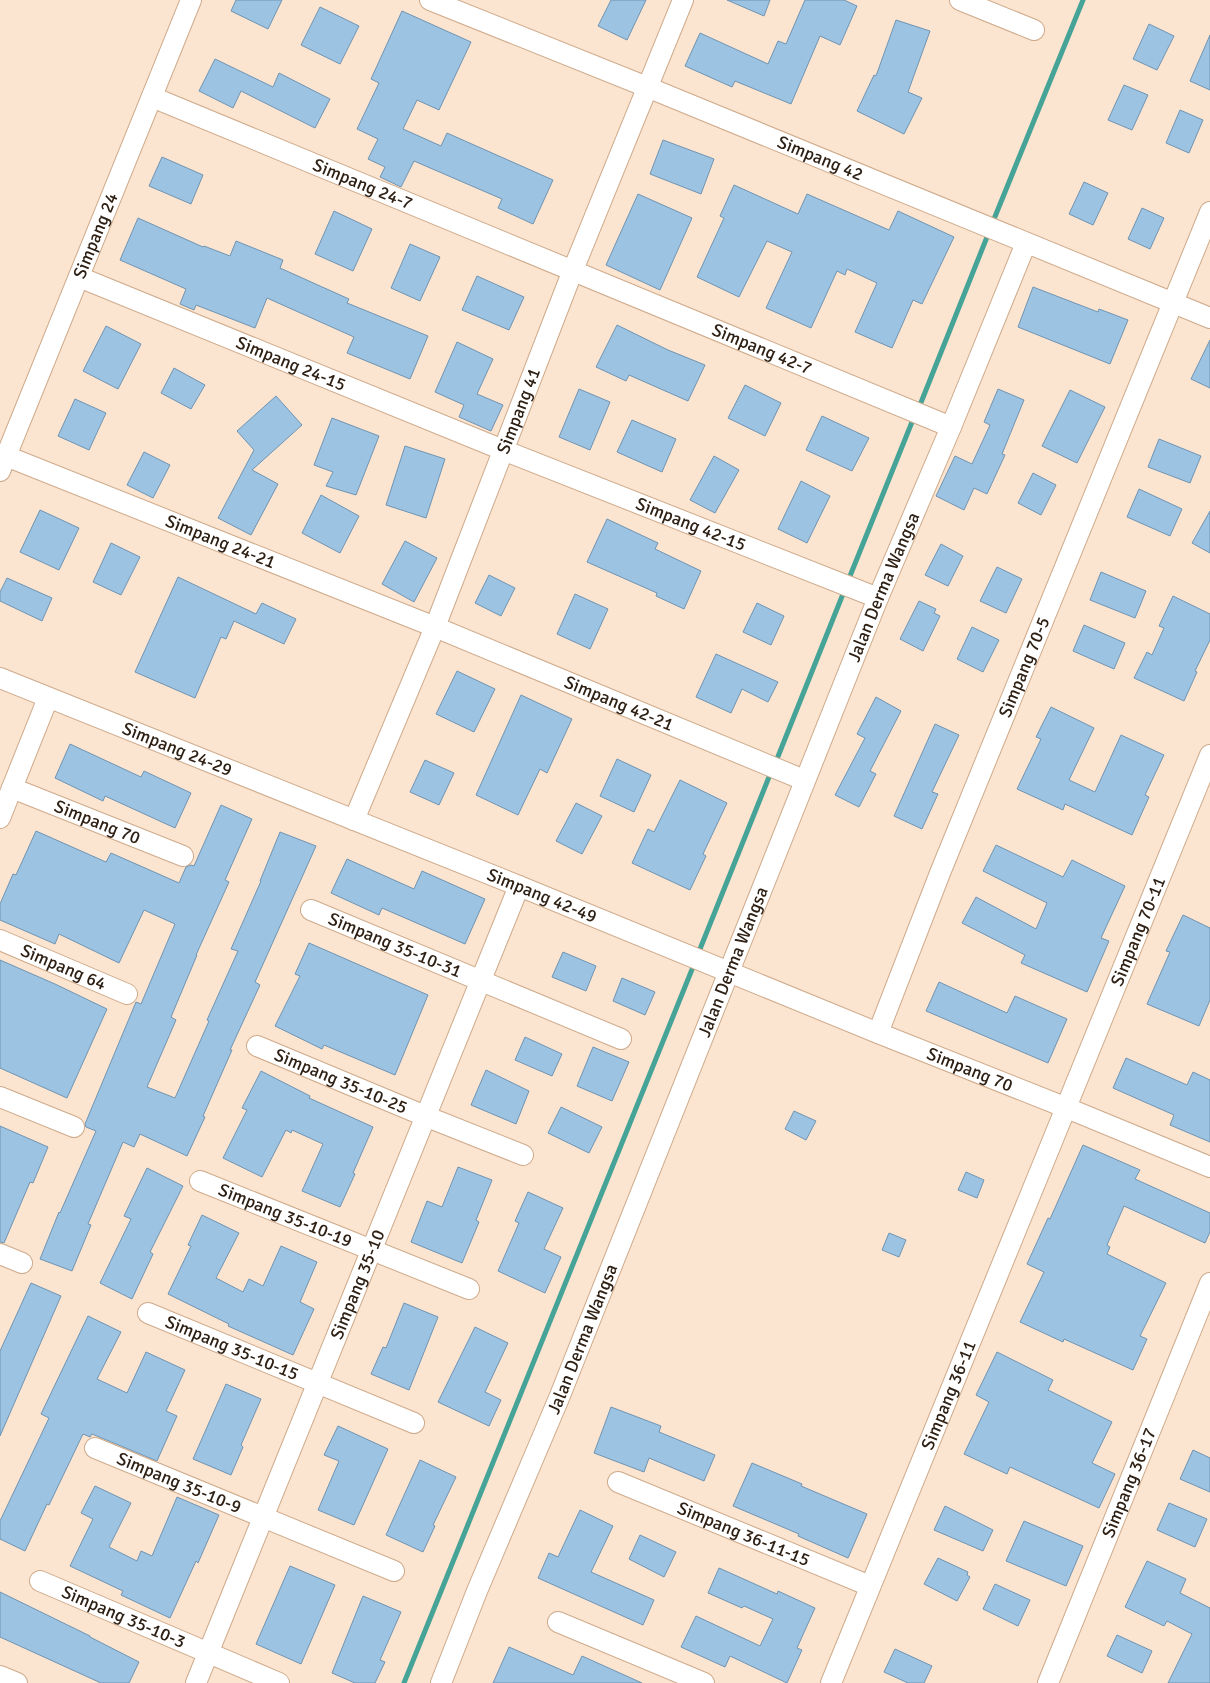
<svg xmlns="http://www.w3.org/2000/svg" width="1210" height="1683" font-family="Signika,sans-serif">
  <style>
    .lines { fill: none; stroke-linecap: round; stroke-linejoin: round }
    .stream { stroke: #45a497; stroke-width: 5 }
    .building { fill: #9cc3e2; stroke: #6f94b2 }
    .street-casing { stroke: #ceaa8a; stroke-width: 22 }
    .street { stroke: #fff; stroke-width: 20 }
    .labels { text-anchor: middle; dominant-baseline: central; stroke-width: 4; stroke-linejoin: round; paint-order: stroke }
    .street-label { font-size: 18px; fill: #2e2014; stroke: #fbe4d0 }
  </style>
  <rect width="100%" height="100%" fill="#fbe4d0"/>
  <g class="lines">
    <g class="stream">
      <path d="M992,224L1083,0"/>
      <path d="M918,410L989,232"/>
      <path d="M848,581L914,417"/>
      <path d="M775,764L845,589"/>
      <path d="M698,954L771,772"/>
      <path d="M404,1683L695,962"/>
    </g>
  </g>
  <g class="building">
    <path d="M236,0H282L268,29L231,11Z"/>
    <path d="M611,0H646L627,40L598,26Z"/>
    <path d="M727,0H770L764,16Z"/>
    <path d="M805,0H844L857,6L840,45L820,36L791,104L735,81L732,87L685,66L700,33L768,64L778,41L786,44Z"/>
    <path d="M320,7L359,26L340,64L301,45Z"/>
    <path d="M402,11L471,42L439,110L417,100L403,129L441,146L447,133L553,180L533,224L498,208L502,199L414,161L401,187L380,177L385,167L368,159L378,139L357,129L379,83L371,79Z"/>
    <path d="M896,20L930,31L908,92L922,98L904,134L857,111L874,75L876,76Z"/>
    <path d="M1149,24L1174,36L1157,70L1133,59Z"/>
    <path d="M1210,35V90L1190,81Z"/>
    <path d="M215,59L273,87L279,73L330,99L315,128L241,91L233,108L199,91Z"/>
    <path d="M1124,85L1148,95L1132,130L1108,120Z"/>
    <path d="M1180,110L1203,120L1189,153L1166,143Z"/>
    <path d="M663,140L714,159L701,194L650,174Z"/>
    <path d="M162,157L203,175L191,204L149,186Z"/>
    <path d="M1084,182L1108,193L1093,225L1069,214Z"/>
    <path d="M734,185L798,214L807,194L889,230L898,211L954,237L922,304L913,300L892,348L855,332L877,283L847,269L845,275L837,271L811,328L766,308L792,252L767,241L739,297L697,277L724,218L720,216Z"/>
    <path d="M638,194L692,218L660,290L606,265Z"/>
    <path d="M1142,208L1164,218L1150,249L1128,239Z"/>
    <path d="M334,211L372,229L353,271L315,254Z"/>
    <path d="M138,218L203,247L204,246L230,256L236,241L283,260L280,268L349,299L347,303L428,336L410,379L347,353L354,337L267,298L255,328L196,305L194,310L180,304L186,289L120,260Z"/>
    <path d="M410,244L440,257L420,301L391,288Z"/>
    <path d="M477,276L524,297L509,330L462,310Z"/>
    <path d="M1033,287L1098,312L1099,309L1128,320L1110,364L1018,327Z"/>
    <path d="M617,325L668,350L705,365L688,401L629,375L626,381L596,367Z"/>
    <path d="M106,326L141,344L118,389L83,371Z"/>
    <path d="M1210,340V388L1191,379Z"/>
    <path d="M457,342L493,359L477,394L503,405L491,431L459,417L464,405L435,392Z"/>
    <path d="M174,368L205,385L191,409L161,393Z"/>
    <path d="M745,385L781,403L765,436L728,418Z"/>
    <path d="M579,389L610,402L590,450L559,437Z"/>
    <path d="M998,389L1024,400L1002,454L1005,455L987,494L974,488L964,510L936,496L955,456L972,464L990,425L984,422Z"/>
    <path d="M1070,390L1105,407L1077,463L1042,446Z"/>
    <path d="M276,396L302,425L252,470L278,484L251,535L218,518L254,450L237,431Z"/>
    <path d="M75,399L106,413L89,450L58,436Z"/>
    <path d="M822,416L869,438L852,471L806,450Z"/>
    <path d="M332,418L379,436L356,495L326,486L333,472L314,465Z"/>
    <path d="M632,420L676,439L662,472L617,452Z"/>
    <path d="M1159,439L1201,456L1190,483L1148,467Z"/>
    <path d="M405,446L445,459L426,518L386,505Z"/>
    <path d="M144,452L170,465L153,498L127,485Z"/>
    <path d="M714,456L739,470L715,513L690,500Z"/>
    <path d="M1033,473L1056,485L1041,515L1018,503Z"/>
    <path d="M801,481L830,496L807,543L778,529Z"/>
    <path d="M1139,489L1182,509L1170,536L1127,517Z"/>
    <path d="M321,495L359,516L340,553L302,533Z"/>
    <path d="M40,510L79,528L59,570L20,552Z"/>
    <path d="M1210,511V553L1192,543Z"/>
    <path d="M607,519L658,543L655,549L701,571L684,609L656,596L657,593L587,562Z"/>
    <path d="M405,541L437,558L414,602L382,584Z"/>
    <path d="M111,543L140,557L121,595L93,582Z"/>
    <path d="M941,544L963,556L948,586L925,575Z"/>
    <path d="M997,567L1022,579L1006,613L980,601Z"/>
    <path d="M1101,572L1146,591L1135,618L1090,600Z"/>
    <path d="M489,575L515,588L501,616L475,603Z"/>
    <path d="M178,577L256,614L262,603L296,619L284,644L234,621L226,639L221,637L195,698L135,672Z"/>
    <path d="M7,578L52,598L42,621L0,601V592Z"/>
    <path d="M575,594L608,609L590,649L557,634Z"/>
    <path d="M1173,596L1210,614V640L1195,671L1197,672L1184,701L1134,678L1147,652L1152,655L1164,628L1159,626Z"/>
    <path d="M919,601L936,609L934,613L940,616L923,651L900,639Z"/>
    <path d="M757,603L784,616L771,645L743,632Z"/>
    <path d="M1084,625L1125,643L1114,669L1073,651Z"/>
    <path d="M972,627L999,640L983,672L957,659Z"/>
    <path d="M716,654L778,682L768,702L742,689L731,713L696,697Z"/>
    <path d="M457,671L495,689L474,732L436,714Z"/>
    <path d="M521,695L572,719L547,773L540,769L518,815L476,795Z"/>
    <path d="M876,697L901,711L870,771L876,774L859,807L835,795L865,738L857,734Z"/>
    <path d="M1051,707L1094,728L1069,780L1095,792L1121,735L1164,755L1145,795L1149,797L1132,835L1065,804L1063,810L1017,789L1041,739L1036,737Z"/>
    <path d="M935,724L959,735L932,792L938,794L922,829L894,816Z"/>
    <path d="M70,744L141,777L144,771L191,793L175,828L105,796L103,801L55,778Z"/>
    <path d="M617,759L651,775L634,812L600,796Z"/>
    <path d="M425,760L454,773L439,805L410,792Z"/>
    <path d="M680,780L727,803L703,854L706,856L690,890L632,863L648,829L654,832Z"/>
    <path d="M576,803L602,816L582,854L556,841Z"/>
    <path d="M221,805L252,819L225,880L229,882L196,955H197L171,1017L176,1020L147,1087L175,1098L209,1021L207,1020L238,951L231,949L261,881H260L280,832L316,846L255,982L260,985L230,1050H232L203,1116L205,1117L187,1156L140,1134L134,1147L123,1142L88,1224L91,1225L72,1271L40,1259L59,1212L60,1213L96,1131L86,1127L85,1124L136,1002L141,1004L175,924L144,910L119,963L59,934L55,944L0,920V904L13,874L16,875L36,831L106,862L111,853L179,883L186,867L191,865L194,866Z"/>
    <path d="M996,845L1063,877L1072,860L1125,886L1101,938L1109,941L1087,992L1021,963L1025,955L962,923L976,897L1036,929L1047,903L983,871Z"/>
    <path d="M347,859L414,889L422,871L485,899L465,944L382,908L379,915L331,893Z"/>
    <path d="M1183,915L1210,928V1000L1199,1026L1147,1004L1170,952L1166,951Z"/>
    <path d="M309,943L428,995L395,1075L324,1045L322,1049L275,1026L300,976L295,974Z"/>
    <path d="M563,952L596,966L586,991L552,977Z"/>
    <path d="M0,960L55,984L107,1009L67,1098L0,1068Z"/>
    <path d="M622,978L655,992L645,1015L613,1001Z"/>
    <path d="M939,982L1007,1013L1015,996L1067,1019L1048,1063L926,1011Z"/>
    <path d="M525,1037L562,1054L552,1076L515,1060Z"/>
    <path d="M593,1047L629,1062L612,1101L577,1086Z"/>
    <path d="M1126,1058L1187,1085L1193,1072L1210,1080V1142L1170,1125L1174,1115L1113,1088Z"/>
    <path d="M486,1070L529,1091L516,1124L471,1105Z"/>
    <path d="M261,1071L310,1096L309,1098L373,1127L353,1173L355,1174L340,1207L302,1191L323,1144L292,1130L291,1133L286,1130L262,1177L223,1158L247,1110L242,1108Z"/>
    <path d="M561,1107L602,1127L589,1153L548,1133Z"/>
    <path d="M794,1111L816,1121L806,1140L785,1129Z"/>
    <path d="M0,1126L48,1147L33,1183L30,1182L4,1243L0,1242Z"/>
    <path d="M1083,1145L1140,1170L1135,1179L1210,1213V1232L1205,1243L1124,1206L1107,1245L1110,1247L1107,1254L1166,1283L1140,1336L1147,1339L1133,1370L1064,1339L1063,1342L1020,1322L1044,1272L1027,1264L1048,1218L1050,1219Z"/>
    <path d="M458,1167L492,1180L476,1220L479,1222L462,1263L411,1242L427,1201L442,1207Z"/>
    <path d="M147,1168L183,1186L150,1252L153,1254L132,1299L100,1283L131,1219L124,1216Z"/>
    <path d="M966,1172L984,1180L977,1198L958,1190Z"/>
    <path d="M528,1192L563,1208L544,1249L561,1257L545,1293L498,1271L519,1223L515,1221Z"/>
    <path d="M202,1215L239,1233L216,1278L243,1292L249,1279L263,1286L281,1246L317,1262L300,1302L314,1309L293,1355L228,1326L229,1324L168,1294L191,1246L188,1245Z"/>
    <path d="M889,1233L906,1240L899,1257L882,1250Z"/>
    <path d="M31,1283L61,1296L0,1436V1351Z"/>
    <path d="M404,1303L438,1317L409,1390L371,1374L383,1347L386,1348Z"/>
    <path d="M88,1316L121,1332L97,1379L127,1393L146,1352L185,1370L166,1411L177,1416L157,1461L92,1434L90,1437L83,1434L49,1505L47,1504L25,1551L0,1539V1521L49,1418L41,1414Z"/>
    <path d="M475,1327L508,1343L485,1392L501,1400L489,1426L438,1402Z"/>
    <path d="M997,1352L1053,1380L1048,1390L1112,1422L1092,1463L1115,1474L1099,1508L1010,1467L1007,1474L964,1454L989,1402L976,1395Z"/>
    <path d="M226,1384L261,1399L241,1445L243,1447L231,1475L193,1459Z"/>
    <path d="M611,1407L661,1426L659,1432L715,1455L704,1481L649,1458L644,1472L594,1453Z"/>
    <path d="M338,1426L388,1449L354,1525L318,1510L339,1461L324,1455Z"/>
    <path d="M1193,1450L1210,1458V1492L1180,1479Z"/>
    <path d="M420,1460L456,1477L433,1525L435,1526L423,1552L386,1535Z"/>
    <path d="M752,1463L802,1484L801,1486L867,1514L848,1558L798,1536L799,1534L733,1506Z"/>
    <path d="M95,1486L131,1503L109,1547L137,1561L141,1551L152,1556L177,1497L219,1515L198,1563L196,1561L170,1618L121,1595L123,1591L70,1566L93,1519L81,1513Z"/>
    <path d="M1169,1503L1207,1519L1195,1547L1157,1530Z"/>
    <path d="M945,1506L993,1530L983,1551L934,1530Z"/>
    <path d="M580,1510L613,1526L591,1572L654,1600L643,1625L538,1578L549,1553L558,1557Z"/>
    <path d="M1024,1521L1083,1546L1066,1586L1006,1561Z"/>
    <path d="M640,1535L676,1552L664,1577L629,1559Z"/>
    <path d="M938,1558L968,1572L967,1575L970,1577L957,1601L924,1584Z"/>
    <path d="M1147,1561L1186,1579L1180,1593L1210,1608V1683H1168L1192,1634L1167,1621L1164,1626L1125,1607Z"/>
    <path d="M290,1566L335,1585L301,1664L256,1644Z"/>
    <path d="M719,1568L777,1594L778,1591L815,1608L797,1648L802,1650L787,1683L730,1656L725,1667L681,1647L696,1616L760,1646L773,1619L744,1606L742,1608L708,1593Z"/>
    <path d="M995,1584L1030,1600L1018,1626L983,1609Z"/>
    <path d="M0,1592L90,1636V1637L139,1662L129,1683H101L0,1637Z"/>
    <path d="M363,1596L401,1612L380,1660L385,1662L375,1683H355L332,1673Z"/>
    <path d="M1117,1635L1152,1651L1142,1673L1107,1656Z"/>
    <path d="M509,1647L573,1675L582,1656L642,1683H493Z"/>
    <path d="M895,1649L932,1666L924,1683H908L884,1672Z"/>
  </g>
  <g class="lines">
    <g class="street-casing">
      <g id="street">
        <path id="s1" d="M430,0L647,87L1210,318"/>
        <path d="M960,0L1034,30"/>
        <path id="s2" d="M152,97L951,427"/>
        <path id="s3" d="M79,277L503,450L878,598"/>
        <path id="s4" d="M6,456L435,627L804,780"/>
        <path id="s5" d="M0,471L191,0"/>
        <path id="s6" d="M0,678L519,886L878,1033L1067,1108L1210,1167"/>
        <path id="s7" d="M12,788L183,856"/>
        <path d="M0,818L48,698"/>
        <path id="s8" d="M354,820L435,627L573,270L683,0"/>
        <path id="s9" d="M311,910L621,1039"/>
        <path id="s10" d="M0,940L127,994"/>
        <path id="s11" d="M878,1033L940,873L1210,212"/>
        <path id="s12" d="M257,1046L425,1116L523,1155"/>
        <path d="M0,1097L74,1127"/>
        <path id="s13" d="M200,1181L469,1289"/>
        <path d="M0,1254L22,1263"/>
        <path id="s14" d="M148,1313L414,1423"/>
        <path id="s15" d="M95,1448L394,1571"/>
        <path id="s16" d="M618,1482L870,1586"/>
        <path id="s17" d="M40,1581L279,1683"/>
        <path d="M558,1622L704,1683"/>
        <path d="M0,1676L17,1683"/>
        <path id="s18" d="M196,1683L519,886"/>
        <path id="s19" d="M441,1683L477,1591L559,1398L878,598L951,427L1026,243"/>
        <path id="s20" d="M831,1683L1210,755"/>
        <path id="s21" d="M1048,1683L1210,1283"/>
      </g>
    </g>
    <use href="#street" class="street"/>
  </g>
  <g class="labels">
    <g class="street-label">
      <text stroke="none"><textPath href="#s1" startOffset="421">Simpang 42</textPath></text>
      <text stroke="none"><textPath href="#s2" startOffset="228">Simpang 24-7</textPath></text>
      <text stroke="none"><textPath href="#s5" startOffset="254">Simpang 24</textPath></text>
      <text stroke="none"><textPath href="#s2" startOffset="660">Simpang 42-7</textPath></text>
      <text stroke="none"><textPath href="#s3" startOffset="229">Simpang 24-15</textPath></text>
      <text stroke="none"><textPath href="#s8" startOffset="441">Simpang 41</textPath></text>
      <text stroke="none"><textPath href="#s3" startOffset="660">Simpang 42-15</textPath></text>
      <text stroke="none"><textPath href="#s4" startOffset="231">Simpang 24-21</textPath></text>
      <text stroke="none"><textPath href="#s19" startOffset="1182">Jalan Derma Wangsa</textPath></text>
      <text stroke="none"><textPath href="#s11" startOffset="394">Simpang 70-5</textPath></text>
      <text stroke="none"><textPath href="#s4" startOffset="661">Simpang 42-21</textPath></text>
      <text stroke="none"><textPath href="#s6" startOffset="191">Simpang 24-29</textPath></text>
      <text stroke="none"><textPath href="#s7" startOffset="92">Simpang 70</textPath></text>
      <text stroke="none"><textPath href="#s6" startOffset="584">Simpang 42-49</textPath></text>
      <text stroke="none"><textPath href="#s20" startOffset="812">Simpang 70-11</textPath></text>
      <text stroke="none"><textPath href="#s9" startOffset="91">Simpang 35-10-31</textPath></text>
      <text stroke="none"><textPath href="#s19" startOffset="778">Jalan Derma Wangsa</textPath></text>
      <text stroke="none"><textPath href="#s10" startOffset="69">Simpang 64</textPath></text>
      <text stroke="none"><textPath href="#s6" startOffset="1046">Simpang 70</textPath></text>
      <text stroke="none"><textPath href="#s12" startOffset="91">Simpang 35-10-25</textPath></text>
      <text stroke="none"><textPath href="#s13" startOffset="92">Simpang 35-10-19</textPath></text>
      <text stroke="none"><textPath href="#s18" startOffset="430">Simpang 35-10</textPath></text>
      <text stroke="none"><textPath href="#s19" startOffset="372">Jalan Derma Wangsa</textPath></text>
      <text stroke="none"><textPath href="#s14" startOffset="91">Simpang 35-10-15</textPath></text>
      <text stroke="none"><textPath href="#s20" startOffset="311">Simpang 36-11</textPath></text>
      <text stroke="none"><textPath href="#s15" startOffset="91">Simpang 35-10-9</textPath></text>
      <text stroke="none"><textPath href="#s21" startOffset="216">Simpang 36-17</textPath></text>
      <text stroke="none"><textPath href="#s16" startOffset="136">Simpang 36-11-15</textPath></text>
      <text stroke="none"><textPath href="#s17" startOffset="91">Simpang 35-10-3</textPath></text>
    </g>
  </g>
</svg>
